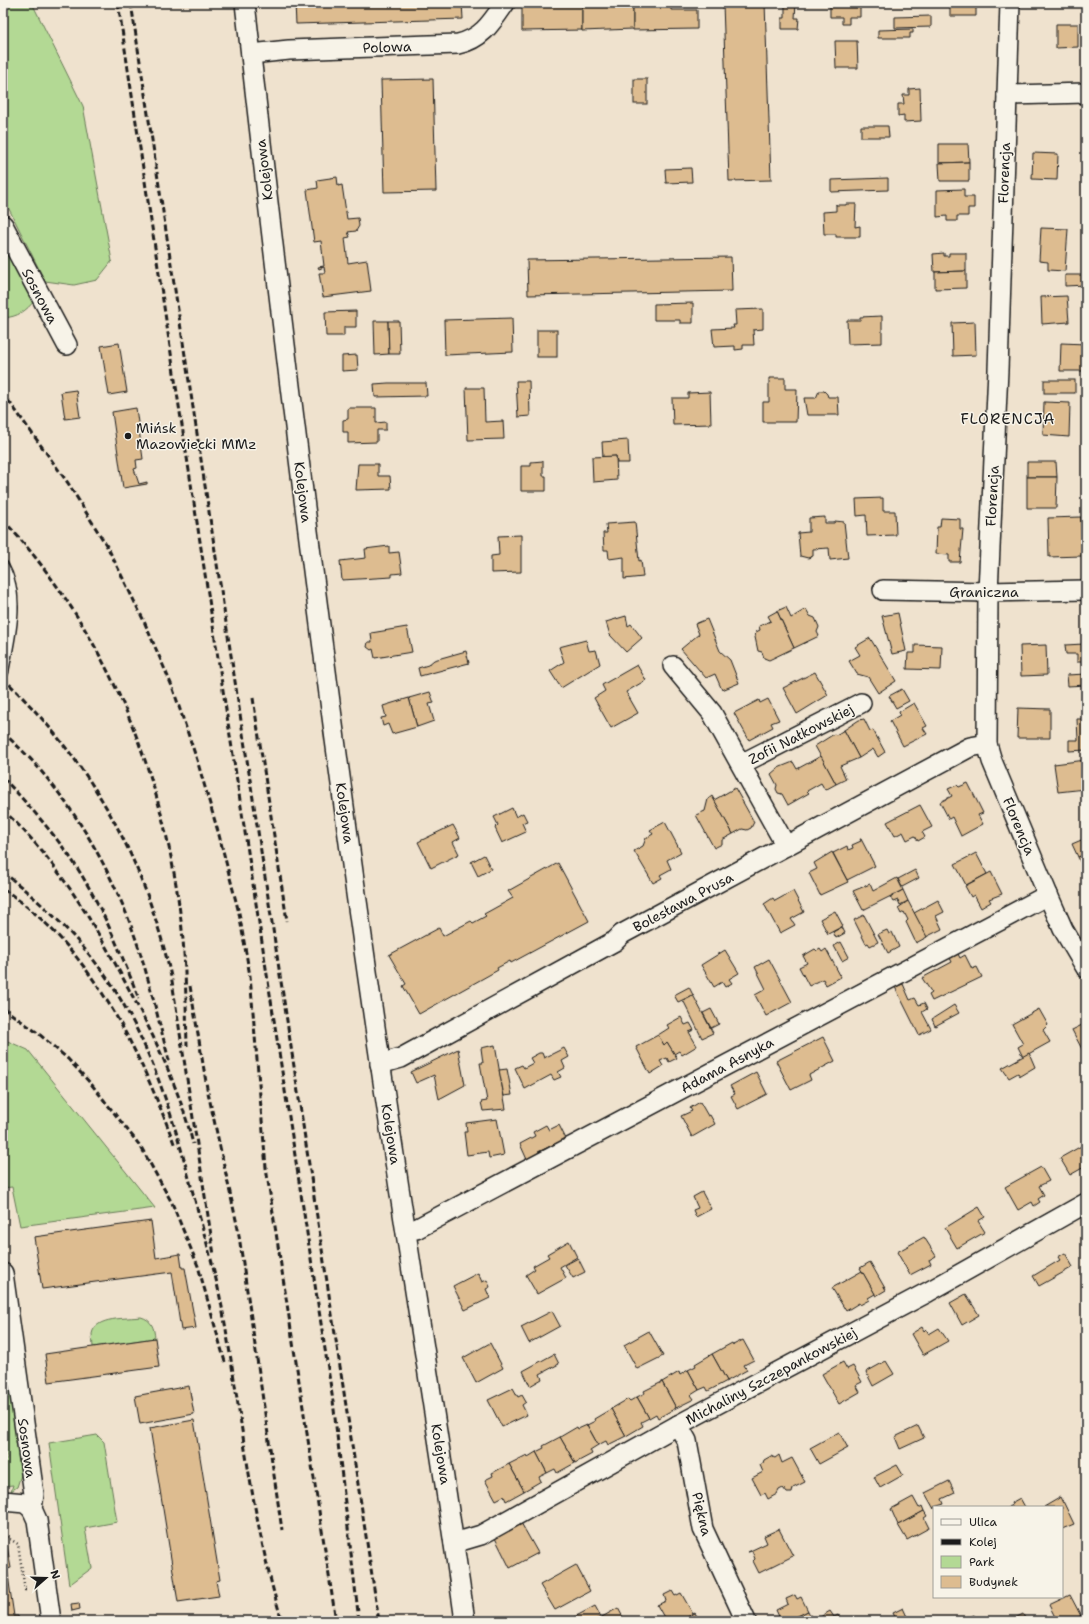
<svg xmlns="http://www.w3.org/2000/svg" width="1089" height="1624" font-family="'Shantell Sans',sans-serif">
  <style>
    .green { fill: #b3d994; stroke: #687a58 }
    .building { fill: #ddbc90; stroke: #1c1c1c }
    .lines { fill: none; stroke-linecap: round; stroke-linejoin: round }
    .lane-casing { stroke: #1c1c1c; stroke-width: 13 }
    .street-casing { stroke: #1c1c1c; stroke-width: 22 }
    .path { stroke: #1c1c1c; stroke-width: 2.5; stroke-dasharray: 1 3; stroke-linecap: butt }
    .lane { stroke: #f7f3e8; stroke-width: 10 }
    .street { stroke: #f7f3e8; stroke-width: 19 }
    .rail { stroke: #1c1c1c; stroke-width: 3; stroke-dasharray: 6 3; stroke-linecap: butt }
    .poi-dot { fill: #1c1c1c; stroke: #f7f3e8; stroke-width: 1.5 }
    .labels { text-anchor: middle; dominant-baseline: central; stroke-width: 3; stroke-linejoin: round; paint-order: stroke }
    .street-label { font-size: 14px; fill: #1c1c1c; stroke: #f7f3e8 }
    .poi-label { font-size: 14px; fill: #1c1c1c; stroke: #f7f3e8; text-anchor: start }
    .neighbourhood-label { font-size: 15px; letter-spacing: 1px; fill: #1c1c1c; stroke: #f7f3e8 }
  </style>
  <rect width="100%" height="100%" fill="#efe2ce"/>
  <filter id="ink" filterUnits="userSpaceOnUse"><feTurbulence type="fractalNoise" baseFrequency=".025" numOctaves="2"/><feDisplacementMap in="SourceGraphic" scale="8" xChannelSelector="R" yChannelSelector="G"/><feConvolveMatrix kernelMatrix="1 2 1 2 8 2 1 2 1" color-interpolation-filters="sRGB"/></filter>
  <g filter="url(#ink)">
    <g class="green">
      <path d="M3,3H32L83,106L112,261L97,280L74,285L45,281L3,197Z"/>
      <path d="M3,236L35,300C26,311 18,317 3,318Z"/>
      <path d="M3,1039L28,1050L155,1208L20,1226L12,1187L3,1188Z"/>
      <path d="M141,1317C152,1320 154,1328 155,1338L93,1347C93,1343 92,1338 92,1334C95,1316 127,1319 141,1317Z"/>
      <path d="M3,1345L22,1472L17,1487L11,1491L13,1485L3,1486V1469H5V1461L7,1458L3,1438Z"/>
      <path d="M97,1435L104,1442L117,1522L85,1528L92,1568L69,1585L49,1443Z"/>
    </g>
    <g class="building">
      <path d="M295,3H462L463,19L296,24Z"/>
      <path d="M532,3H582V30L522,31V5H532Z"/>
      <path d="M582,3H633V29L582,31Z"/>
      <path d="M633,3H671V10H697V29L633,30Z"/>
      <path d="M723,3H765L771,180L729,181Z"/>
      <path d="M785,3H796L795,18H799L798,29H782V18H785Z"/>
      <path d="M830,3H860V17H849V24H842V17H830Z"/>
      <path d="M950,3H980V5H976V16H950Z"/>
      <path d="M931,16V27L895,28V17Z"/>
      <path d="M1056,24H1078V47L1056,48Z"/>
      <path d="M913,29V33H910V38H878V30Z"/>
      <path d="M835,41H857L858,68H836Z"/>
      <path d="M433,79L436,191L384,192L381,80Z"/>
      <rect x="634" y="79" width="13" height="25"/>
      <path d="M920,88L921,121L904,122V115L898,116V104H904L903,95H909V89Z"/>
      <path d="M861,126H888L889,137H861Z"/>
      <path d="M939,144H968L969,162L939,163Z"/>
      <path d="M1033,153L1058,154L1057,180L1032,179Z"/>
      <path d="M969,162V181H940L939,163Z"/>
      <path d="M691,168L692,182L666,183L665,169Z"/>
      <path d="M337,177L338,186L342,185L347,219L358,218L359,226L356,231L348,232L350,237L345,238L348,263L367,260L371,291L323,297L319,273H325L324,267L319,269L318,267L324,266L321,241L314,242L307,190L318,188L317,180Z"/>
      <path d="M888,178V190L831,192V180Z"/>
      <path d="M964,189V197H974V208H968V216H957V221H947V216L937,217V190Z"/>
      <path d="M836,204V205H846V204H856L855,227L860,226V237H836V234H824L823,212L836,211Z"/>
      <path d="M1041,228L1068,229L1065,271L1048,270V262L1039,261Z"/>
      <path d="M944,253V256H949V253H966V271L934,272L933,254Z"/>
      <path d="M731,257L732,291L528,295L527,260Z"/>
      <path d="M966,271V288L935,289V272Z"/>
      <path d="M1065,275H1086V285L1065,286Z"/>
      <rect x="1082" y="285" width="4" height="23"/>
      <path d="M1067,296L1069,322L1042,324L1041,297Z"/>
      <path d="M693,303V323H680V320H654V304Z"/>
      <path d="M763,309V329L753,330L754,345H743V349L735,350V346L714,347L712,329L734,328L733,325H736L735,310Z"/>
      <path d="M356,311V327H344V336H326L325,312Z"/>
      <path d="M882,316V343L848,344L847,320H860V317Z"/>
      <path d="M512,318L513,352L445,355L444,320Z"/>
      <path d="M374,321H388L389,354L375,355Z"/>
      <path d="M388,321H399L400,354H389Z"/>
      <path d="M975,322L976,355L953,356L952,323Z"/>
      <rect x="537" y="330" width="20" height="27"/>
      <path d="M119,343L127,392L109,395L101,346Z"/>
      <path d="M1061,343L1086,344V371H1060Z"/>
      <path d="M357,355L358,370L342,371V356Z"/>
      <path d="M769,378H785V389H797L796,422H763V402H769Z"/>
      <rect x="1044" y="380" width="31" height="13"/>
      <path d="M516,381H529L530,416L518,417Z"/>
      <path d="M388,383H426L427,396L375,397L374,384Z"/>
      <path d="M466,388H484L485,422L503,421L504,439L468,440Z"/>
      <path d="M76,390L80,417L65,419L61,392Z"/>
      <path d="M819,391H824L827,394L828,397H838L839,415H807L804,398H816Z"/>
      <path d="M710,392L711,424L673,425L672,398H688V393Z"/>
      <path d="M1044,402L1070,403L1069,437L1043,435Z"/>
      <path d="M136,408L143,459L136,460L137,468L134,469L139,484L147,482V484L123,488L112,412Z"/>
      <path d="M348,408H376V423L386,422V430H377V442L348,443V432H343V420L348,419Z"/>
      <path d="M628,440L629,463H617L616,456L603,457L602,442Z"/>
      <path d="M616,456L617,480L593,482L592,457Z"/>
      <path d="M543,461V476H546V491H521V466H531V462Z"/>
      <path d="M1027,462H1056L1057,477H1027Z"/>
      <path d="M358,464H378V476H390L391,489L356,490Z"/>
      <path d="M1027,477H1057L1056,508H1027Z"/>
      <path d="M883,498V511H895L896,535L867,536L866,515L857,516L856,499Z"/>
      <path d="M825,517V523H834L835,521L844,522L848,558L830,560L829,548L813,549V556L808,558L800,556L798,533L809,532V518Z"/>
      <path d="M1081,517L1082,556L1049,557L1048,518Z"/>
      <path d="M941,518L960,519V529H963L960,562H949V555L936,554L937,527H940Z"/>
      <path d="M635,522L639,561L641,560L643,577L624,579V557L609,559L608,550H604L603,533H607L606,524Z"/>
      <path d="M521,535V572L491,573V556L499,555L498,536Z"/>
      <path d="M389,546V553L399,552L402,573L392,574V577L342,580L340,561L366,558L365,549Z"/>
      <path d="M786,607L791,618L806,609L810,616L815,618L819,627L817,632L819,636L794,648L777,611Z"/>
      <path d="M777,611L794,648L769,660L764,658L762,652L758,651L755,637L756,632L760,630L759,626L771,621L768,616Z"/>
      <path d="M898,613L906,651L892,654L882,616Z"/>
      <path d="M626,616L628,626L631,624L642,638L626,652L610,635L606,622Z"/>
      <path d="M707,619L720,651L730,660L739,683L722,690L715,674L706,678L681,649L699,634L695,624Z"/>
      <path d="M407,627L412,652L375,658L373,649L371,650L367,647L368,642H372L371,633Z"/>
      <path d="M870,638L896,681L878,693L868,677L857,674L849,661L860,655L855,647Z"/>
      <path d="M586,640L589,651L596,650L600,664L561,688L550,671L564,662L559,647Z"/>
      <path d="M1084,644V662H1077V654H1066L1065,645Z"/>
      <path d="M915,645L942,646L941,670L907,669L908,653H915Z"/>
      <path d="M1046,645L1047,675L1021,676L1020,646Z"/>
      <path d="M466,651L469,663L420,676L418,668L428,665L434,660Z"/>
      <path d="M637,665L646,680L626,692L638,713L611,728L594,698L605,691L602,685Z"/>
      <path d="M815,672L828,695L797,714L783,688Z"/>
      <path d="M1086,674V685L1068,686L1067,675Z"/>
      <path d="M902,689L909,701L896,708L889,696Z"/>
      <path d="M430,692L434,703L429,704L434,721L417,727L409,698Z"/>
      <path d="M409,698L417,727L392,734L388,724L383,726L381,718L386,717L383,706Z"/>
      <path d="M768,699L779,720L771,723L773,727L749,740L734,713L759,700L760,703Z"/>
      <path d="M914,703L927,726L923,728L927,734L903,746L890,721L900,715L899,712Z"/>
      <path d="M1018,708L1050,709V738H1017Z"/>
      <path d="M864,719L870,731L873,730L885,752L878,757L873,749L859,758L844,730L859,720Z"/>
      <path d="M1077,719H1086V750L1069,751V740H1078Z"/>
      <path d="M844,730L859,758L840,766L846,779L836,784L815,746L834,734L836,735Z"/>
      <path d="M821,756L836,784L825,790L821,783L807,791L809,793L788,805L782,794L778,793L776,789L777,785L771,774L778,768L793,762L797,769Z"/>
      <path d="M1086,760L1085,789L1058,792L1054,764Z"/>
      <path d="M968,783L983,813L978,815L983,824L961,836L952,817L949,819L940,802L952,796L948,789L957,785L959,787Z"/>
      <path d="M735,788L754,822L751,828L747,830L742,829L733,834L714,800Z"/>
      <path d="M712,796L733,834L722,840V844L714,848L696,815L705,811L708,799Z"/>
      <path d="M920,805L932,827L922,832L925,837L918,841L915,836L907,840L903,832L895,836L887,822Z"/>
      <path d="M512,808L516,817L523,813L527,821L522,823L526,832L502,843L495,828L498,825L494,817Z"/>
      <path d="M665,822L681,852L667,860L671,869L660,875L662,878L653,883L634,851L643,846L646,838L653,834L650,830Z"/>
      <path d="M453,825L460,838L453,842L459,854L431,868L418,842Z"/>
      <path d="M1086,838V854L1078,857L1072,844Z"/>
      <path d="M860,839H861L875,866L847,880L833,853L847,846L848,850L853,848L852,845L861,841Z"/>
      <path d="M832,852L848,882L820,895L809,873L817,869L814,863Z"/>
      <path d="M976,853L987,874L966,885L955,864Z"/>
      <path d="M1086,854V869L1084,870L1078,857Z"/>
      <path d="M484,855L491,869L478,876L471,862Z"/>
      <path d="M558,863L589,921L511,963L510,961L497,968L498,970L419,1014L403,986L406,984L389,955L439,928L443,936L471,921L473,923L486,916L484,914L513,898L508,891Z"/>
      <path d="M915,870L919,878L902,887L898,879Z"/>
      <path d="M991,872L1002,894L989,899L991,902L981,908L974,895L971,897L965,886Z"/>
      <path d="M897,878L903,890L863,910L853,891L870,884L873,891Z"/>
      <path d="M903,890L908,901L900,905L898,900L893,902L890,897Z"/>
      <path d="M793,891L804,912L791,919L795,925L780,933L764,904L773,898L775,901Z"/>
      <path d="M938,900L944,912L936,916L942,929L926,937L914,913Z"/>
      <path d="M908,901L927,937L916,943L906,922L908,920L904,912L901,914L898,908Z"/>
      <path d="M835,911L843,926L828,934L820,919Z"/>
      <path d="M864,915L878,942L870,946L868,943L866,944L854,920Z"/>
      <path d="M842,927L845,933L836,938L833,932Z"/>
      <path d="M887,930L889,934L892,932L899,947L888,953L878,934Z"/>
      <path d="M841,942L849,957L842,961L834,946Z"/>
      <path d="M815,949L817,951L820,949L822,952L826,949L841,977L826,985L823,979L809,986L799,967L807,963L803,956Z"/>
      <path d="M725,950L739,973L729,979L732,983L725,987L722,982L714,987L701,965Z"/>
      <path d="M958,954L960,958L965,955L972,969L977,967L982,977L932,1001L929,995L932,993L922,978L952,962L950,958Z"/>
      <path d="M769,959L792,1002L766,1016L755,995L766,989L755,967Z"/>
      <path d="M903,984L910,1000L915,998L919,1005L924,1003L927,1009L922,1012L931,1029L919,1035L895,987Z"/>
      <path d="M689,987L693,995L678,1002L674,995Z"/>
      <path d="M693,995L713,1033L702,1038L683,1000Z"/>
      <path d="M954,1005L959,1013L935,1026L932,1019Z"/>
      <path d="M711,1009L719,1024L711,1028L703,1013Z"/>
      <path d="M1039,1009L1048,1025L1043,1030L1050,1042L1023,1057L1018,1047L1023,1044L1012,1024Z"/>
      <path d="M681,1017L685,1025L690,1023L694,1030L689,1032L697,1046L682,1055L679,1051L674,1054L667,1042L664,1045L658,1035L669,1028L667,1025Z"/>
      <path d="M1086,1023V1049L1083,1051L1072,1030Z"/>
      <path d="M658,1035L664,1045L667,1042L677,1058L669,1062L667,1058L660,1061L663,1066L650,1074L636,1047Z"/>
      <path d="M823,1037L835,1061L809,1075L811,1080L791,1090L776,1061Z"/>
      <path d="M495,1045L506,1109L483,1111L481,1102L487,1101L480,1063H483L481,1048Z"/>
      <path d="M564,1048L569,1057L562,1061L565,1068L558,1072L561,1077L554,1080L551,1075L525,1089L515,1068L522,1065L524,1068L533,1063L530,1058L539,1053H542L544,1058Z"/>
      <path d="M458,1049L465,1085L439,1099L434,1075L416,1083L411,1072Z"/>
      <path d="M1029,1053L1035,1067L1020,1076L1018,1073L1009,1078L1002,1068Z"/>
      <path d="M507,1069L512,1095L504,1096L499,1070Z"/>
      <path d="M756,1072L767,1094L738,1109L731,1096L735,1094L730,1086Z"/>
      <path d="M700,1102L708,1116L710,1115L715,1124L692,1137L681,1116L692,1111L690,1108Z"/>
      <path d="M497,1119L504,1155L489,1158L488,1152L467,1155L464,1132H467L466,1123Z"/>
      <path d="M546,1125L549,1130L559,1125L566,1139L538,1152L541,1158L529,1164L520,1144L535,1136L533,1132Z"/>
      <path d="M1085,1144L1086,1166L1070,1175L1060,1158Z"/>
      <path d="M1041,1167L1049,1181L1039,1186L1044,1195L1038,1199L1040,1202L1034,1206L1032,1202L1018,1210L1005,1187Z"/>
      <path d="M702,1192L711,1209L696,1217L693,1210L698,1208L693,1197Z"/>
      <path d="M979,1207L985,1217L978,1221L985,1232L957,1248L945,1228Z"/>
      <path d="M151,1221L156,1258L180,1254L182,1268H185L196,1328L181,1330L172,1272L42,1289L34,1237Z"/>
      <path d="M924,1237L936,1256L929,1260L931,1264L910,1275L897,1252Z"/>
      <path d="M569,1241L577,1257L560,1267L566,1278L537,1294L526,1275L535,1269L533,1266L549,1257L547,1254Z"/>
      <path d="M1065,1253L1073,1267L1039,1286L1033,1276L1060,1260L1058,1257Z"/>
      <path d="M578,1258L585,1272L573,1278L565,1265Z"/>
      <path d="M870,1262L886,1290L876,1296L860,1268Z"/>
      <path d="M862,1271L875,1294L868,1298L869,1300L860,1305L859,1303L846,1311L832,1288Z"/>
      <path d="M478,1273L482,1282L487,1280L490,1287L486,1289L490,1298L465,1310L453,1286Z"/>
      <path d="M966,1294L979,1315L962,1325L950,1303Z"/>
      <path d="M552,1311L560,1326L529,1343L521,1327Z"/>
      <path d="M922,1327L924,1331L926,1329L929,1334L939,1328L948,1341L923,1355L911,1334Z"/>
      <path d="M649,1331L663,1356L637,1369L624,1345Z"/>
      <path d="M155,1338L159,1367L49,1382L45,1354Z"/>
      <path d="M743,1340L754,1360L744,1365L747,1370L727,1381L712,1354L732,1343L733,1345Z"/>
      <path d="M490,1343L503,1368L476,1383L463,1358Z"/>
      <path d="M554,1354L559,1364L540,1374L542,1379L530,1386L523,1371Z"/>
      <path d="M712,1354L727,1381L708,1391L706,1387L699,1390L688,1370L696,1366L695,1364Z"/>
      <path d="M886,1361L894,1374L873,1386L866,1372Z"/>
      <path d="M843,1362L847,1369L853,1366L862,1382L856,1385L860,1392L839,1404L822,1374Z"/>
      <path d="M688,1370L699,1390L691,1395L694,1399L676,1408L662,1382L679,1372L680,1375Z"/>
      <path d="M662,1382L676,1408L658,1418L656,1414L649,1418L637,1397L645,1393L644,1391Z"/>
      <path d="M189,1386L194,1414L140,1424L135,1396Z"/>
      <path d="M513,1388L518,1397L522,1395L526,1402L522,1405L527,1415L502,1427L488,1400Z"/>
      <path d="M637,1397L649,1418L641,1422L643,1426L626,1436L611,1409L628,1399L630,1401Z"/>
      <path d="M611,1409L626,1436L608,1445L606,1441L598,1445L587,1425L595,1421L594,1419Z"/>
      <path d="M194,1420L220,1580L216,1581L219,1596L178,1602L150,1428Z"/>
      <path d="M587,1425L598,1445L590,1450L592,1454L575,1463L560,1437L577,1427L578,1429Z"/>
      <path d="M918,1426L924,1438L900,1449L895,1437Z"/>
      <path d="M839,1432L848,1448L819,1464L810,1448Z"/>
      <path d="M560,1437L575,1463L557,1473L555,1469L547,1473L536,1452L544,1448L543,1446Z"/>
      <path d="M536,1452L547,1473L539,1477L541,1481L524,1491L509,1464L527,1455L528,1457Z"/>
      <path d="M779,1455L782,1463L792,1458L805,1482L793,1488L792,1493H787L783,1488L779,1490L777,1494L768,1499L765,1493L761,1495L752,1478L763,1472L760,1465L763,1463L764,1460L771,1456L775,1458Z"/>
      <path d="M509,1464L524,1491L506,1501L504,1496L496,1500L485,1480L493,1476L492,1473Z"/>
      <path d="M897,1465L903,1475L880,1488L874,1477Z"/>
      <path d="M949,1481L955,1493L942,1499L944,1504L934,1507V1509L925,1493Z"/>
      <path d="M913,1497L919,1508L922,1506L924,1511L898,1525L891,1509Z"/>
      <path d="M1061,1497L1074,1524L1062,1529V1507H1044Z"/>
      <path d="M1020,1498L1025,1507H1008L1012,1505L1011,1503Z"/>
      <path d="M924,1511L927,1516L924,1518L929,1528L907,1540L898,1525Z"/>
      <path d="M520,1521L538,1553L510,1568L494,1536Z"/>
      <path d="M779,1529L793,1556L759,1573L753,1561L755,1559L752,1551L748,1552L767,1543L764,1536Z"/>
      <path d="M7,1546L11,1568L7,1569L14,1616H18L19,1621H3V1547Z"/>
      <path d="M576,1565L590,1591L555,1610L540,1585Z"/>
      <path d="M672,1591L675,1596L681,1593L693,1614L681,1621H666L657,1605L666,1601L664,1595Z"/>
      <path d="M795,1595L797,1599L801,1597L808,1611L788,1621H781L776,1610L788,1604L786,1599Z"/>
      <path d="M1070,1595L1081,1616L1071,1621H1057L1049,1605Z"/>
      <path d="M79,1603L80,1609L72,1611L71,1604Z"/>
      <path d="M595,1606L601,1617L593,1621H567Z"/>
      <path d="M618,1608L625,1621H604L602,1617Z"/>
      <path d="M903,1608L909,1621H897L893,1613Z"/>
      <path d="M808,1611L813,1621H788Z"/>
      <path d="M830,1611L834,1617L838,1615L841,1621H818L817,1619Z"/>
      <path d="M695,1613L700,1621H681L693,1614Z"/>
      <path d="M1023,1614L1026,1621H1009Z"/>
      <path d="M974,1615L977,1621H962Z"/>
    </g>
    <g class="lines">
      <g class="lane-casing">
        <path id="lane" d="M3,566C21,598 9,638 3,672"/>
      </g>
      <g class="street-casing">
        <g id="street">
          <path d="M245,3C285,356 328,709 380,1061C407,1248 439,1434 465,1621"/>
          <path d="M1010,3L998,370L988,592L987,744L992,761L1048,895L1063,929L1086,968"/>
          <path d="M251,54L289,50L458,44C482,39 492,22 505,3"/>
          <path d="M1007,95L1086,93"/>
          <path d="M3,225L67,345"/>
          <path d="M883,590L988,592L1086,590"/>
          <path d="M673,666L712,713L786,846"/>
          <path d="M741,764L861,703"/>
          <path d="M380,1064L401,1058L615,941L622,934L970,747L987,744"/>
          <path d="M406,1231L416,1229L1048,895"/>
          <path d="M3,1273L34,1494L32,1509L37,1520L51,1621"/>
          <path d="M678,1425L687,1441L703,1529L746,1621"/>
          <path d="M3,1501L25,1503L32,1509"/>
          <path d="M454,1543L481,1535L678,1425L928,1292L1086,1203"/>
        </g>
      </g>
      <path class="path" d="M3,1535L18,1544L25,1590H29"/>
      <use href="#lane" class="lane"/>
      <use href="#street" class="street"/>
      <g class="rail">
        <path d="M118,3L179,406L333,1401L359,1621"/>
        <path d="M131,3L379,1621"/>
        <path d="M3,393L68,483L108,548L143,619L172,686L197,760L219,835L239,913L250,976L266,1168L336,1621"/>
        <path d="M3,520C110,634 169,786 183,940C186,975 186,1011 187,1046"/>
        <path d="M3,678C93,765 145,858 172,981L214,1255"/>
        <path d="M253,698L287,921"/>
        <path d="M3,732C16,745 30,757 41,771C76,812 103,858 124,908C145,958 156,1012 170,1064"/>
        <path d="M3,778C27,803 50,829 70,857C100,901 120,950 139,999"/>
        <path d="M3,810C55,858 91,918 124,980C152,1032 179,1086 193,1144"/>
        <path d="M3,872C47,907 88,946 118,995C153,1053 173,1117 190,1182C202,1227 216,1272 224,1318C242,1420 252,1522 282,1621"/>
        <path d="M3,889C91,947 140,1051 175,1146"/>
        <path d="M190,986L207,1088L238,1229L282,1530"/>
        <path d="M3,1008L39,1034L68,1059L92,1085L141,1147L172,1203L198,1266L225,1362"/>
      </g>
    </g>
  </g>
  <circle class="poi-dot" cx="128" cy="436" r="4"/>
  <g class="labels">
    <g class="street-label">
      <text transform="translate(387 47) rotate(-2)">Polowa</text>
      <text transform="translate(264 170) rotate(-97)">Kolejowa</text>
      <text transform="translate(1004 173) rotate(-88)">Florencja</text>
      <text transform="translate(40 296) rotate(62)">Sosnowa</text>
      <text transform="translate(303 492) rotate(83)">Kolejowa</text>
      <text transform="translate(992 496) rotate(-87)">Florencja</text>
      <text x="984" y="592">Graniczna</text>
      <text transform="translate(801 734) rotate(-27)">Zofii Nałkowskiej</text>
      <text transform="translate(345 813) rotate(82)">Kolejowa</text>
      <text transform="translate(1019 826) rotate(67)">Florencja</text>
      <text transform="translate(683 902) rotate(-28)">Bolesława Prusa</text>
      <text transform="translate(727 1065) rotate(-28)">Adama Asnyka</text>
      <text transform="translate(391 1134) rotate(81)">Kolejowa</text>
      <text transform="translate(771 1376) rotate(-28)">Michaliny Szczepankowskiej</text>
      <text transform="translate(27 1448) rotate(82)">Sosnowa</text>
      <text transform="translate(441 1454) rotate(81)">Kolejowa</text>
      <text transform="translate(702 1514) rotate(77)">Piękna</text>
    </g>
    <g class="poi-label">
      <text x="136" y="428">Mińsk<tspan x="136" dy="16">Mazowiecki MMz</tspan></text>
    </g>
    <g class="neighbourhood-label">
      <text x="1008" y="419">FLORENCJA</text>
    </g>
  </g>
  <rect width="1089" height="1624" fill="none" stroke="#f7f3e8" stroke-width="16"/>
  <rect x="8" y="8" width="1073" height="1608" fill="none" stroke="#1c1c1c" stroke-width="1.5" filter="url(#ink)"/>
  <rect x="933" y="1506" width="130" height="92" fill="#f7f3e8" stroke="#9f9d96"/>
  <rect x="941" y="1519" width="20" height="6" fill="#f7f3e8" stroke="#9f9d96"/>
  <text x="969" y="1526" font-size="12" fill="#1c1c1c">Ulica</text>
  <rect x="941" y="1539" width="20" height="6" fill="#1c1c1c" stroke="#9f9d96"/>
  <text x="969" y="1546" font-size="12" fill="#1c1c1c">Kolej</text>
  <rect x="941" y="1556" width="20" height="12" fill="#b3d994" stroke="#9f9d96"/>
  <text x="969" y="1566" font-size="12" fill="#1c1c1c">Park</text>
  <rect x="941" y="1576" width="20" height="12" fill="#ddbc90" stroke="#9f9d96"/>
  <text x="969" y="1586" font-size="12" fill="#1c1c1c">Budynek</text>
  <g transform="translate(46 1578) rotate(70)" stroke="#f7f3e8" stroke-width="3" paint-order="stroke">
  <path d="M0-3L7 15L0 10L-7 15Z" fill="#1c1c1c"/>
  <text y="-6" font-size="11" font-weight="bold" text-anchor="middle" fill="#1c1c1c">N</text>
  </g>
</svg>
